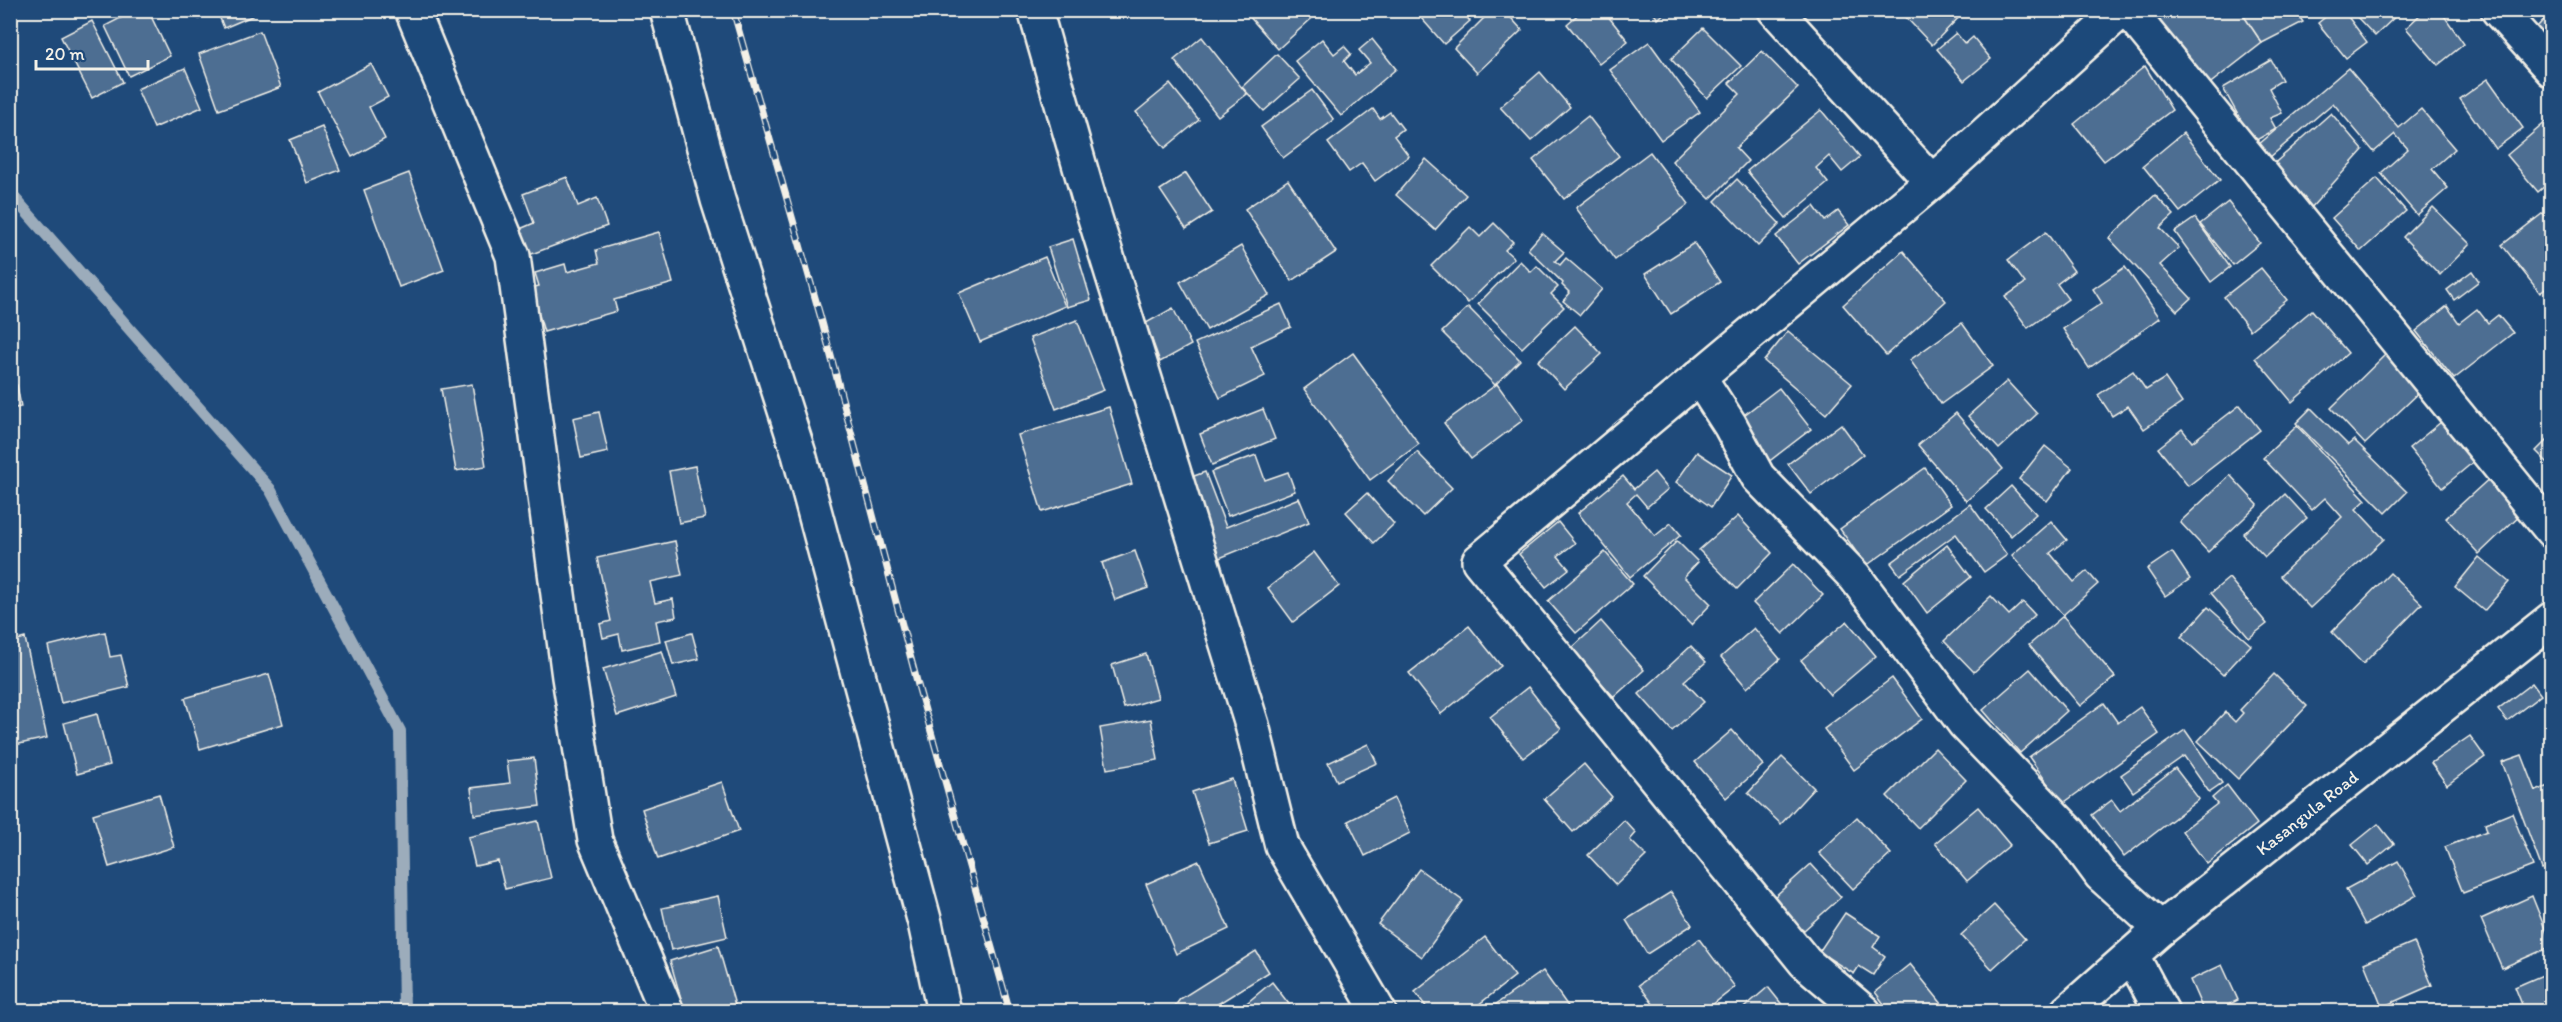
<svg xmlns="http://www.w3.org/2000/svg" width="2562" height="1022" font-family="Itim,sans-serif">
  <style>
    .lines { fill: none; stroke-linecap: round; stroke-linejoin: round }
    .stream { stroke: #9cacbb; stroke-width: 12 }
    .building { fill: #4d6e92; stroke: #f4f1e8; stroke-width: 1.5 }
    .street-casing { stroke: #f4f1e8; stroke-width: 38 }
    .secondary-casing { stroke: #f4f1e8; stroke-width: 38 }
    .street { stroke: #1f4a7a; stroke-width: 33 }
    .secondary { stroke: #1f4a7a; stroke-width: 33 }
    .rail-casing { stroke: #f4f1e8; stroke-width: 7 }
    .rail { stroke: #1f4a7a; stroke-width: 4.5; stroke-dasharray: 14; stroke-linecap: butt }
    .labels { text-anchor: middle; dominant-baseline: central; stroke-width: 4.5; stroke-linejoin: round; paint-order: stroke }
    .street-label { font-size: 18px; fill: #f4f1e8; stroke: #1f4a7a }
  </style>
  <rect width="100%" height="100%" fill="#1f4a7a"/>
  <filter id="ink" filterUnits="userSpaceOnUse"><feTurbulence type="fractalNoise" baseFrequency=".0167" numOctaves="2"/><feDisplacementMap in="SourceGraphic" scale="12" xChannelSelector="R" yChannelSelector="G"/><feConvolveMatrix kernelMatrix="1 2 1 2 8 2 1 2 1" color-interpolation-filters="sRGB"/></filter>
  <g filter="url(#ink)">
    <g class="lines">
      <path class="stream" d="M10,193L270,489L400,731L404,1012"/>
    </g>
    <g class="building">
      <path d="M136,10H148L170,56L129,76L105,26Z"/>
      <path d="M196,10H249L252,16L224,28L217,11L199,19Z"/>
      <path d="M1253,10H1321L1278,49L1248,15Z"/>
      <path d="M1414,10H1440L1444,15L1448,10H1460L1470,21L1444,44Z"/>
      <path d="M1492,10H1504L1522,30L1477,73L1454,48Z"/>
      <path d="M1583,10H1603L1628,41L1599,64L1567,24Z"/>
      <path d="M1651,10H1668L1658,19Z"/>
      <path d="M1899,10H1966L1932,45Z"/>
      <path d="M2168,10H2192L2194,14L2201,10H2240L2262,43L2203,89L2157,23Z"/>
      <path d="M2240,10H2295L2303,22L2262,43Z"/>
      <path d="M2334,10H2343L2367,42L2346,58L2318,23Z"/>
      <path d="M2361,10H2402L2375,36L2356,16Z"/>
      <path d="M2425,10H2440L2464,44L2438,65L2406,28Z"/>
      <path d="M2552,11V40L2537,27Z"/>
      <path d="M92,21L123,82L92,98L61,37Z"/>
      <path d="M1703,28L1741,66L1707,98L1671,59Z"/>
      <path d="M260,31L281,87L219,110L199,54Z"/>
      <path d="M1956,33L1965,44L1973,37L1991,59L1964,81L1937,49Z"/>
      <path d="M1202,37L1247,94L1218,116L1174,60Z"/>
      <path d="M1322,39L1334,54L1344,46L1351,54L1344,61L1355,75L1370,63L1359,50L1372,39L1396,69L1341,116L1295,61Z"/>
      <path d="M1649,42L1700,112L1661,140L1610,70Z"/>
      <path d="M1762,51L1798,88L1736,148L1748,161L1710,199L1672,161L1740,94L1729,83Z"/>
      <path d="M1277,54L1300,79L1264,111L1242,87Z"/>
      <path d="M2271,60L2282,80L2269,88L2282,113L2270,118L2276,129L2253,142L2223,88Z"/>
      <path d="M371,64L388,97L369,107L385,139L352,157L318,92Z"/>
      <path d="M2145,66L2172,110L2104,161L2074,124Z"/>
      <path d="M185,68L202,107L154,128L137,89Z"/>
      <path d="M2348,68L2399,128L2421,109L2455,149L2432,169L2448,188L2417,215L2381,173L2408,149L2395,134L2374,152L2333,103L2269,158L2258,145Z"/>
      <path d="M1540,72L1570,107L1531,141L1500,107Z"/>
      <path d="M2488,79L2523,128L2495,149L2460,99Z"/>
      <path d="M1170,84L1199,120L1165,148L1136,112Z"/>
      <path d="M1312,90L1334,120L1283,158L1261,127Z"/>
      <path d="M1373,109L1380,119L1390,112L1403,129L1394,136L1409,156L1375,181L1362,163L1349,172L1328,143Z"/>
      <path d="M1821,110L1860,157L1842,172L1829,156L1816,168L1828,183L1786,218L1747,171Z"/>
      <path d="M2331,113L2363,150L2310,209L2269,168Z"/>
      <path d="M1588,116L1619,156L1564,199L1533,160Z"/>
      <path d="M2547,121L2552,126V180L2538,192L2507,155Z"/>
      <path d="M322,127L340,170L307,183L290,140Z"/>
      <path d="M2183,133L2220,180L2180,212L2143,166Z"/>
      <path d="M1650,152L1689,204L1615,260L1576,208Z"/>
      <path d="M1426,159L1466,195L1435,230L1396,195Z"/>
      <path d="M409,173L444,270L399,287L364,190Z"/>
      <path d="M1186,173L1212,212L1186,229L1160,190Z"/>
      <path d="M567,177L578,206L597,198L607,226L529,255L520,229L534,223L523,194Z"/>
      <path d="M2377,178L2406,211L2361,251L2332,218Z"/>
      <path d="M1737,179L1780,224L1758,246L1715,201Z"/>
      <path d="M1288,180L1336,252L1292,281L1245,209Z"/>
      <path d="M2155,195L2174,215L2160,228L2179,248L2160,265L2191,298L2177,311L2109,238Z"/>
      <path d="M2228,202L2260,243L2233,265L2200,224Z"/>
      <path d="M1814,206L1825,221L1838,211L1849,225L1798,264L1776,236Z"/>
      <path d="M2552,206V218L2546,211Z"/>
      <path d="M2433,207L2470,244L2440,275L2403,237Z"/>
      <path d="M2543,213L2552,225V284L2540,293L2502,245Z"/>
      <path d="M2195,218L2230,267L2211,282L2175,232Z"/>
      <path d="M1494,223L1513,242L1505,250L1514,258L1468,303L1431,266L1470,227L1480,237Z"/>
      <path d="M659,232L673,283L614,300L617,311L544,332L531,288L539,286L535,273L565,264L567,272L599,263L596,250Z"/>
      <path d="M2046,232L2074,271L2057,284L2068,299L2028,328L2005,297L2025,283L2008,260Z"/>
      <path d="M1542,233L1564,252L1555,261L1560,265L1566,258L1602,289L1580,315L1563,301L1570,293L1562,285L1563,283L1528,249Z"/>
      <path d="M1073,239L1091,300L1067,307L1048,247Z"/>
      <path d="M1694,243L1720,282L1671,314L1645,274Z"/>
      <path d="M1241,246L1269,295L1207,330L1180,282Z"/>
      <path d="M1903,251L1946,301L1886,355L1843,305Z"/>
      <path d="M1045,257L1065,306L980,342L959,293Z"/>
      <path d="M1520,261L1531,272L1537,266L1558,287L1551,294L1564,307L1522,348L1478,304Z"/>
      <path d="M2125,267L2160,318L2089,368L2063,329L2102,303L2093,289Z"/>
      <path d="M2261,268L2287,300L2250,330L2224,297Z"/>
      <path d="M2472,271L2479,281L2454,300L2447,290Z"/>
      <path d="M1281,304L1291,327L1251,346L1265,376L1220,398L1195,343Z"/>
      <path d="M2447,306L2459,323L2477,309L2488,323L2498,315L2513,333L2454,379L2416,331Z"/>
      <path d="M1468,307L1520,360L1495,385L1442,332Z"/>
      <path d="M1173,308L1191,345L1160,362L1146,323Z"/>
      <path d="M2312,310L2348,353L2292,402L2255,358Z"/>
      <path d="M1077,320L1104,390L1056,409L1030,338Z"/>
      <path d="M1962,323L1993,366L1941,404L1910,360Z"/>
      <path d="M1575,326L1602,354L1564,389L1538,361Z"/>
      <path d="M1788,331L1852,384L1826,414L1764,361Z"/>
      <path d="M1353,353L1419,444L1370,480L1304,389Z"/>
      <path d="M2387,353L2422,390L2365,444L2331,408Z"/>
      <path d="M2133,371L2146,390L2165,378L2182,403L2144,429L2128,406L2112,416L2098,395Z"/>
      <path d="M2007,381L2037,414L1999,449L1968,416Z"/>
      <path d="M472,384L486,466L456,471L441,389Z"/>
      <path d="M1497,384L1523,420L1471,459L1444,423Z"/>
      <path d="M17,385L21,407L10,409V386Z"/>
      <path d="M1779,388L1811,429L1767,463L1735,422Z"/>
      <path d="M2240,405L2260,430L2188,486L2158,448L2182,429L2192,442Z"/>
      <path d="M1109,407L1132,484L1042,512L1018,435Z"/>
      <path d="M2311,408L2348,445L2354,440L2407,492L2386,513L2296,423Z"/>
      <path d="M1263,409L1275,439L1212,465L1200,434Z"/>
      <path d="M599,412L608,452L581,458L573,418Z"/>
      <path d="M1956,413L2003,469L1966,501L1918,445Z"/>
      <path d="M2446,418L2478,458L2442,488L2409,448Z"/>
      <path d="M1841,424L1863,454L1811,494L1788,464Z"/>
      <path d="M2297,426L2366,500L2356,509L2384,539L2310,608L2280,576L2342,517L2325,498L2312,510L2263,458Z"/>
      <path d="M2552,435V467L2536,451Z"/>
      <path d="M2045,446L2072,468L2047,501L2019,479Z"/>
      <path d="M1417,452L1452,488L1423,516L1388,481Z"/>
      <path d="M1697,452L1732,475L1711,507L1676,482Z"/>
      <path d="M1256,455L1265,480L1288,472L1295,491L1228,516L1211,472Z"/>
      <path d="M695,466L705,518L679,523L669,471Z"/>
      <path d="M1925,468L1951,505L1866,566L1840,529Z"/>
      <path d="M1205,472L1226,527L1299,498L1309,522L1217,559L1186,479Z"/>
      <path d="M1654,472L1668,489L1647,507L1636,494L1627,502L1655,536L1671,523L1681,535L1630,577L1578,513L1623,476L1634,489Z"/>
      <path d="M2230,475L2258,505L2208,552L2180,522Z"/>
      <path d="M2493,475L2525,510L2479,554L2446,518Z"/>
      <path d="M2011,486L2036,514L2011,536L1986,509Z"/>
      <path d="M1367,493L1394,524L1374,543L1346,512Z"/>
      <path d="M2285,494L2307,518L2265,557L2243,534Z"/>
      <path d="M1970,504L2007,555L1984,572L1956,534L1900,575L1891,563Z"/>
      <path d="M1738,516L1772,553L1737,589L1699,550Z"/>
      <path d="M2051,521L2067,540L2050,553L2074,582L2087,571L2098,584L2063,615L2012,555Z"/>
      <path d="M1558,522L1575,543L1558,556L1569,569L1546,587L1519,554Z"/>
      <path d="M675,541L682,575L650,582L655,603L673,599L676,617L656,621L660,641L622,650L619,634L603,638L600,624L611,621L597,558Z"/>
      <path d="M1677,541L1698,562L1684,577L1711,604L1691,625L1643,576Z"/>
      <path d="M1947,545L1971,577L1927,613L1904,581Z"/>
      <path d="M1135,551L1148,588L1115,600L1102,563Z"/>
      <path d="M1314,552L1339,586L1293,622L1268,588Z"/>
      <path d="M1605,552L1633,584L1576,633L1548,601Z"/>
      <path d="M2172,552L2190,579L2165,596L2147,569Z"/>
      <path d="M2479,557L2509,582L2484,611L2455,587Z"/>
      <path d="M1793,564L1823,595L1783,634L1753,603Z"/>
      <path d="M2390,573L2422,604L2363,664L2332,632Z"/>
      <path d="M2229,578L2267,624L2249,638L2211,593Z"/>
      <path d="M1991,596L2009,615L2023,602L2035,615L1974,672L1944,641Z"/>
      <path d="M2208,607L2251,645L2223,675L2181,637Z"/>
      <path d="M2063,616L2115,677L2080,706L2029,645Z"/>
      <path d="M1601,621L1644,670L1614,697L1571,649Z"/>
      <path d="M1847,621L1876,656L1830,695L1801,660Z"/>
      <path d="M1469,626L1501,666L1441,714L1409,673Z"/>
      <path d="M1754,628L1780,659L1747,688L1721,657Z"/>
      <path d="M105,632L110,657L121,655L129,687L61,703L48,646Z"/>
      <path d="M692,633L699,659L673,665L666,640Z"/>
      <path d="M25,638L47,738L10,746V642Z"/>
      <path d="M1691,646L1706,662L1684,681L1704,702L1672,731L1639,694Z"/>
      <path d="M662,651L676,697L617,716L603,669Z"/>
      <path d="M1146,654L1158,698L1124,708L1112,665Z"/>
      <path d="M2030,669L2067,711L2020,753L1983,710Z"/>
      <path d="M269,674L283,724L200,749L185,698Z"/>
      <path d="M2274,674L2307,706L2238,779L2198,741L2225,712L2235,722L2243,713L2240,710Z"/>
      <path d="M1892,678L1922,719L1854,770L1824,729Z"/>
      <path d="M2532,683L2541,695L2507,721L2498,709Z"/>
      <path d="M1528,687L1561,729L1523,758L1490,717Z"/>
      <path d="M2104,703L2118,723L2140,707L2159,734L2062,804L2029,757Z"/>
      <path d="M97,714L110,765L77,774L64,723Z"/>
      <path d="M1151,719L1158,760L1107,769L1100,728Z"/>
      <path d="M1732,730L1763,765L1726,798L1695,762Z"/>
      <path d="M2185,730L2222,783L2209,792L2184,756L2133,792L2121,775Z"/>
      <path d="M2470,736L2485,757L2447,785L2431,763Z"/>
      <path d="M1368,744L1377,763L1337,781L1328,763Z"/>
      <path d="M1935,748L1966,780L1918,828L1887,796Z"/>
      <path d="M2522,755L2536,791L2552,785V865L2542,869L2502,762Z"/>
      <path d="M1782,757L1814,788L1781,824L1748,793Z"/>
      <path d="M534,758L540,806L474,815L471,788L510,783L507,761Z"/>
      <path d="M1584,764L1612,797L1573,832L1544,799Z"/>
      <path d="M2175,768L2199,799L2124,857L2092,815L2112,800L2120,811Z"/>
      <path d="M1232,779L1248,831L1209,843L1192,792Z"/>
      <path d="M722,782L739,831L658,859L642,809Z"/>
      <path d="M2227,785L2257,824L2207,864L2182,831L2217,804L2212,798Z"/>
      <path d="M159,794L174,847L109,867L93,814Z"/>
      <path d="M1394,798L1410,833L1365,856L1348,821Z"/>
      <path d="M1978,807L2010,845L1967,881L1935,843Z"/>
      <path d="M2512,813L2533,866L2463,893L2445,847L2487,831L2485,824Z"/>
      <path d="M1857,817L1891,854L1853,889L1819,853Z"/>
      <path d="M1624,820L1636,833L1630,840L1646,856L1616,885L1588,855Z"/>
      <path d="M538,821L551,878L505,889L498,861L475,866L468,837Z"/>
      <path d="M2378,824L2394,844L2368,865L2352,845Z"/>
      <path d="M1199,861L1229,929L1176,954L1146,884Z"/>
      <path d="M2398,861L2417,895L2365,925L2346,889Z"/>
      <path d="M1811,864L1841,897L1803,931L1773,898Z"/>
      <path d="M1419,869L1463,901L1422,957L1378,924Z"/>
      <path d="M1671,892L1692,925L1647,954L1626,920Z"/>
      <path d="M718,896L727,937L671,950L662,908Z"/>
      <path d="M2532,896L2552,946L2502,968L2481,919Z"/>
      <path d="M1994,905L2025,939L1992,969L1961,935Z"/>
      <path d="M1845,913L1880,936L1873,947L1885,956L1873,975L1859,966L1854,974L1819,952Z"/>
      <path d="M1485,937L1515,976L1469,1012H1430L1415,992Z"/>
      <path d="M1699,939L1735,987L1703,1012H1659L1639,985Z"/>
      <path d="M2414,942L2432,985L2382,1007L2364,963Z"/>
      <path d="M718,946L735,1005L714,1012H685L670,961Z"/>
      <path d="M1256,951L1269,972L1205,1012H1177L1175,1006L1180,999Z"/>
      <path d="M1910,964L1942,1004L1933,1012H1890L1875,992Z"/>
      <path d="M2222,965L2238,1000L2215,1012H2204L2190,980Z"/>
      <path d="M1543,971L1572,1012H1485Z"/>
      <path d="M2552,971V1012H2525L2515,987Z"/>
      <path d="M1272,982L1295,1012H1236Z"/>
      <path d="M1768,987L1788,1012H1739Z"/>
      <path d="M2324,1005L2327,1012H2312Z"/>
    </g>
    <g class="lines">
      <g class="street-casing">
        <g id="street">
          <path d="M412,10L513,256L569,677L595,840L667,1012"/>
          <path d="M667,10L718,200L799,454L925,923L944,1012"/>
          <path d="M1035,10L1090,202L1252,725L1282,846L1379,1012"/>
          <path d="M1775,10L1932,182"/>
          <path d="M2128,10L2552,531"/>
          <path d="M2498,10L2552,70"/>
          <path d="M1699,377L1730,425L1758,477L1855,577L1964,723L2070,833L2101,875L2161,929"/>
          <path d="M2132,956L2162,1012"/>
          <path d="M1864,1012L1805,962L1479,561L1932,182L2122,10"/>
        </g>
      </g>
      <g class="secondary-casing">
        <g id="secondary">
          <path id="s1" d="M2067,1012L2161,929L2552,619"/>
        </g>
      </g>
      <use href="#street" class="street"/>
      <use href="#secondary" class="secondary"/>
      <g class="rail-casing">
        <path id="rail" d="M733,10L822,322L919,689L1010,1012"/>
      </g>
      <use href="#rail" class="rail"/>
    </g>
  </g>
  <g class="labels">
    <g class="street-label">
      <text stroke="none"><textPath href="#s1" startOffset="312">Kasangula Road</textPath></text>
    </g>
  </g>
  <rect width="2562" height="1022" fill="none" stroke="#1f4a7a" stroke-width="36"/>
  <rect x="18" y="18" width="2526" height="986" fill="none" stroke="#f4f1e8" stroke-width="2" filter="url(#ink)"/>
  <path d="M36 60v9h112v-9" fill="none" stroke="#f4f1e8" stroke-width="3"/>
  <text x="45" y="60" font-size="18" fill="#f4f1e8" stroke="#1f4a7a" stroke-width="4.5" paint-order="stroke">20 m</text>
</svg>
